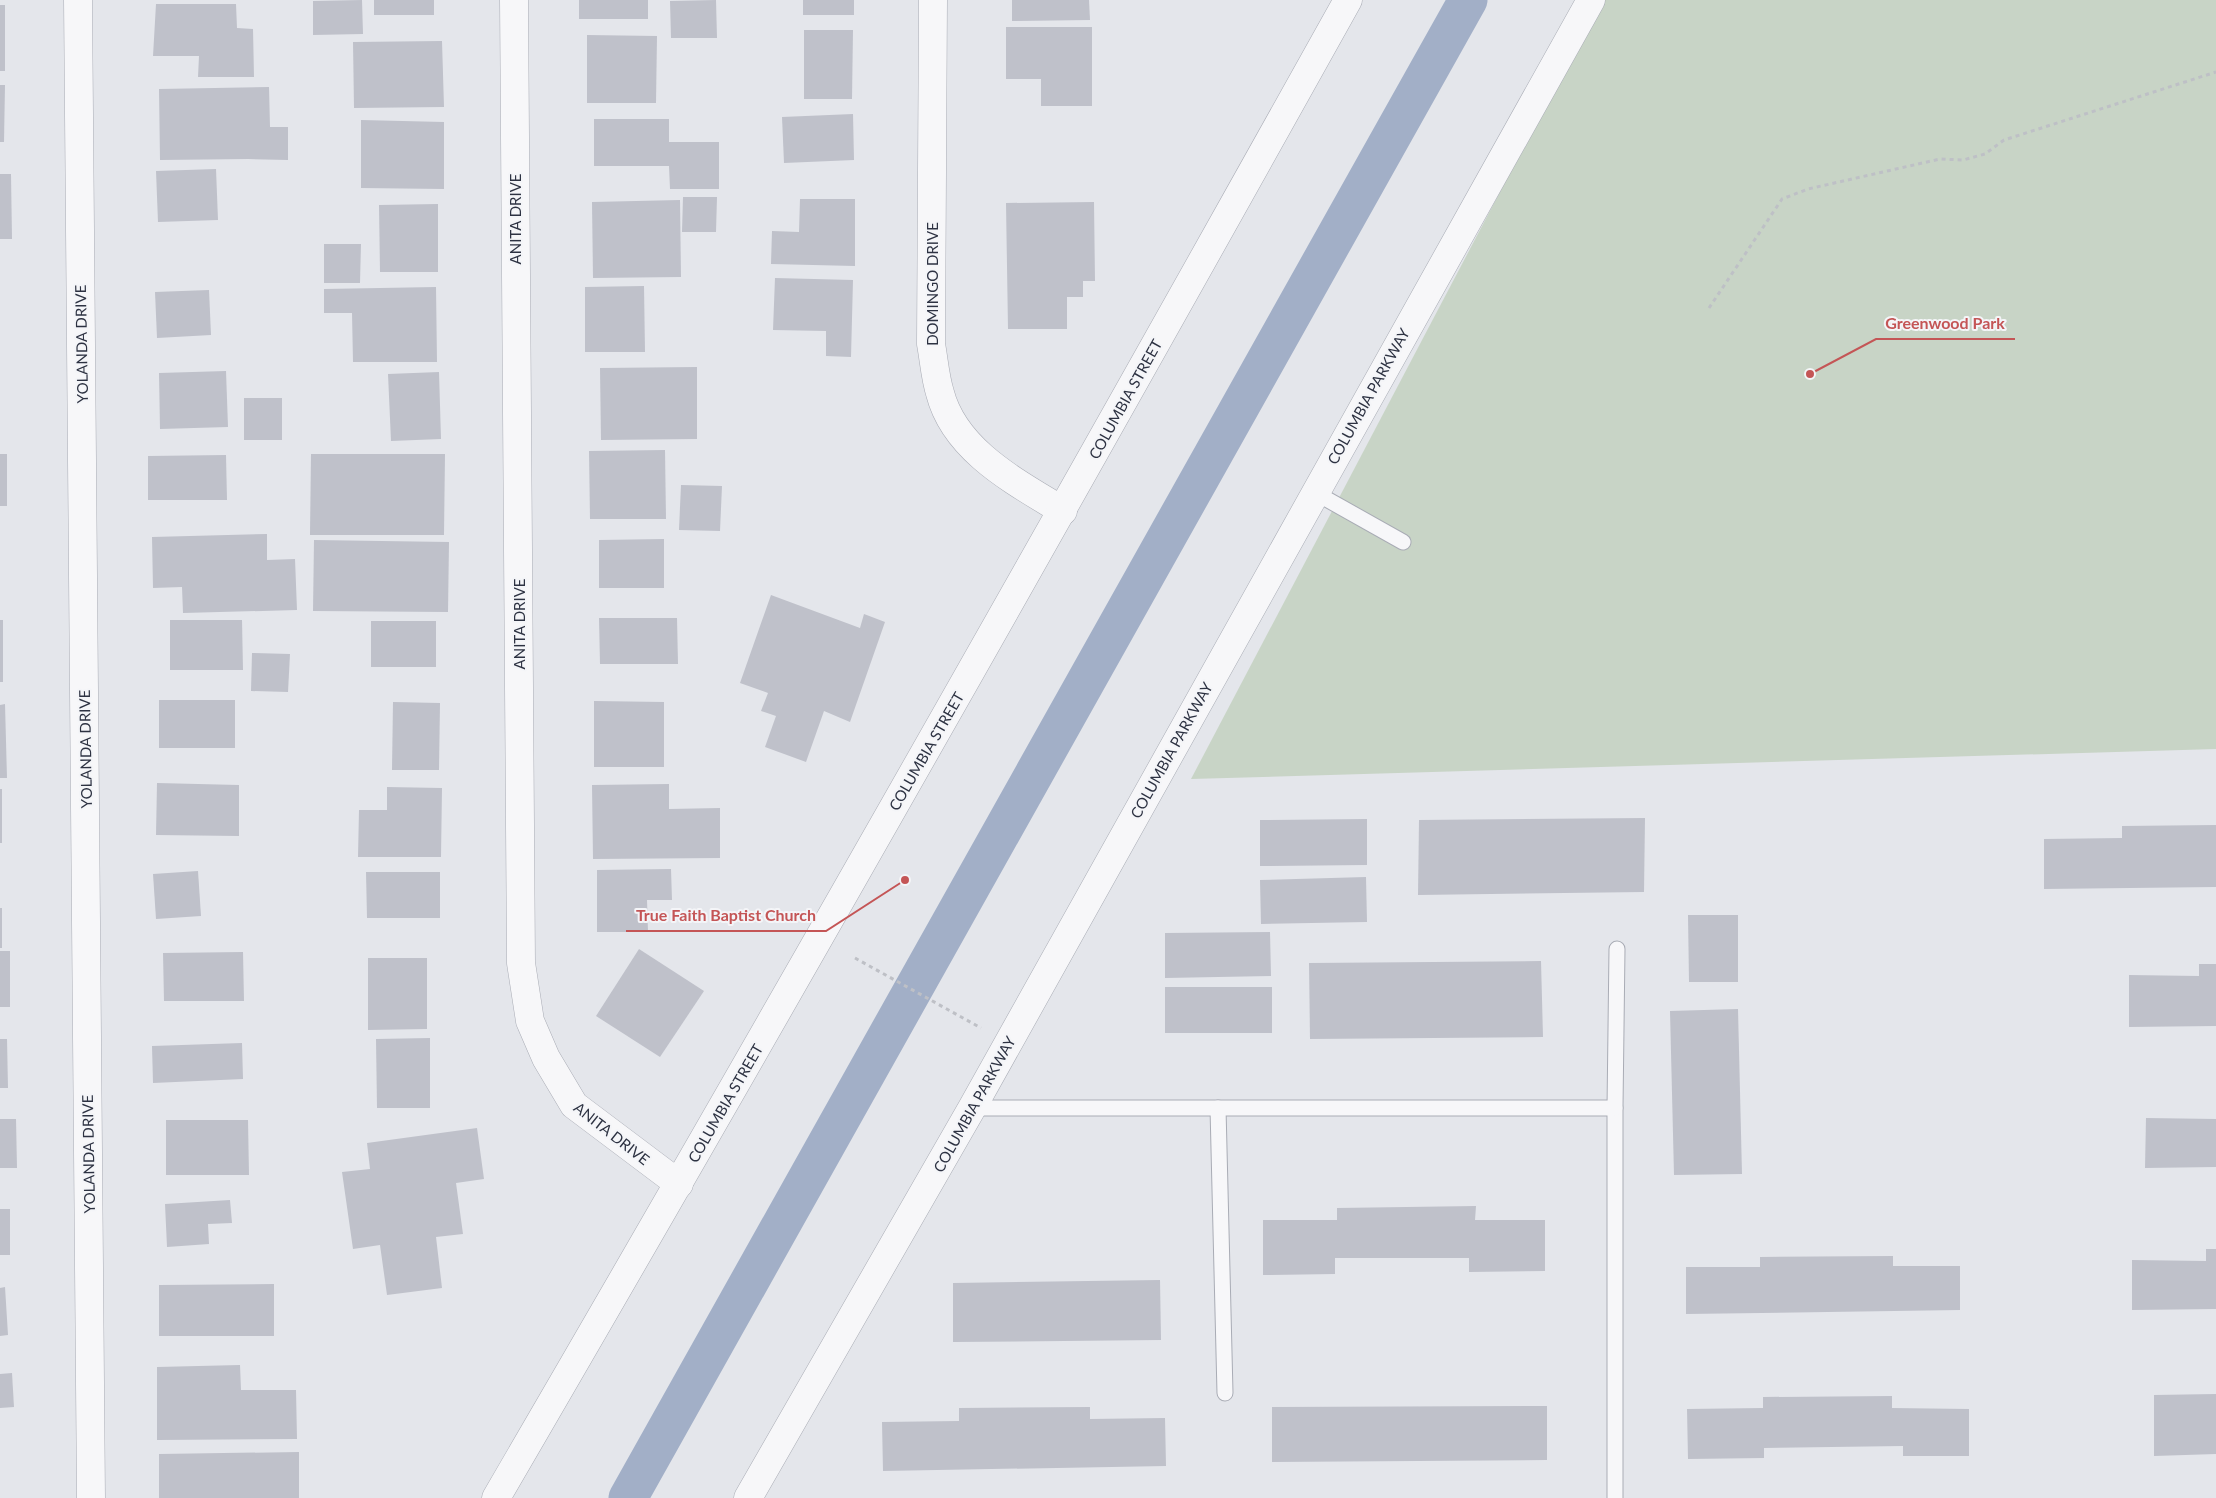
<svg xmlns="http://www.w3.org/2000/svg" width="2216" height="1498" font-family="Lato,sans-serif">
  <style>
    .green { fill: #c8d4c6 }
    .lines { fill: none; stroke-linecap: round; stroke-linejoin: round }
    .canal { stroke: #a2afc7; stroke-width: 39 }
    .building { fill: #bfc1ca }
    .service-casing { stroke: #a9acb5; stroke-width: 17 }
    .minor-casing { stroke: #a9acb5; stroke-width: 29 }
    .tertiary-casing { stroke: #a9acb5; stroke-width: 29 }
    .path { stroke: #bec0c6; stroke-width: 3; stroke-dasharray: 4 4; stroke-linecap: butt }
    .service { stroke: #f7f7f9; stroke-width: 15 }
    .minor { stroke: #f7f7f9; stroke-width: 28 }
    .tertiary { stroke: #f7f7f9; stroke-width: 28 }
    .labels { text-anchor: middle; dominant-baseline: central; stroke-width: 4; stroke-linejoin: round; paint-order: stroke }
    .street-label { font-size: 15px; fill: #2d3242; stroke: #f4f5f8 }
    .leader { fill: none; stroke: #c45556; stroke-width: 2 }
    .callout-dot { fill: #c45556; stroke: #f4f5f8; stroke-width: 2 }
    .callout-label { font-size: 16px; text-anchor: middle; font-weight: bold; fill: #c45556; stroke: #f4f5f8; stroke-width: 4; stroke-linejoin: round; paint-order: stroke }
  </style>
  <rect width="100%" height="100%" fill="#e4e6eb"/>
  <path class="green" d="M1601,0H2216V749L1191,779Z"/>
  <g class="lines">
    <path class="canal" d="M628,1498L1468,0"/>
  </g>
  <g class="building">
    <path d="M362,0L363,34L313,35V1Z"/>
    <rect x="374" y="0" width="60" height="15"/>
    <rect x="579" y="0" width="69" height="19"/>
    <path d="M716,0L717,38H671L670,1Z"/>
    <rect x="803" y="0" width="51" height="15"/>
    <path d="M1012,0H1089L1090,20L1012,21Z"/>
    <path d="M156,4H236L237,28L253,29L254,77H198L199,56H153Z"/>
    <rect x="0" y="5" width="5" height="66"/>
    <path d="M1006,27H1092V106H1041V79H1006Z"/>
    <path d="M804,30H853L852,99H804Z"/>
    <path d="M587,35L657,36L656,103H587Z"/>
    <path d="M442,41L444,107L354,108L353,42Z"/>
    <path d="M0,85H5L4,142H0Z"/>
    <path d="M269,87L270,127H288V160L248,159L160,160L159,89Z"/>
    <path d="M853,114L854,160L784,163L782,117Z"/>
    <path d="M594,119H669V142H719V189H670L669,166H594Z"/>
    <path d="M361,120L444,122V189L361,188Z"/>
    <path d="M216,169L218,220L158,222L156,171Z"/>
    <path d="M0,174H11L12,239H0Z"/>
    <path d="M683,197H717L716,232H682Z"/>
    <path d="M800,199H855V266L771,264L772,231L799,232Z"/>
    <path d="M680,200L681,277L593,278L592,202Z"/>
    <path d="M1094,202L1095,281H1083V297H1067V329H1008L1006,203Z"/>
    <path d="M438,204V272H380L379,205Z"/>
    <path d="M324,244H361L360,283H324Z"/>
    <path d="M775,278L853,280L851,357L826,356V331L773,330Z"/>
    <path d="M644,286L645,352H585V287Z"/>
    <path d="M436,287L437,362H353L352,313H324V289Z"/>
    <path d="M209,290L211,335L157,338L155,292Z"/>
    <path d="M697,367V439L601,440L600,368Z"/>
    <path d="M226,371L228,427L160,429L159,373Z"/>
    <path d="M439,372L441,439L391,441L388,374Z"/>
    <rect x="244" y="398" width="38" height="42"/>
    <path d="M665,450L666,519H590L589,451Z"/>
    <rect x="0" y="454" width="7" height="52"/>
    <path d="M311,454H445L444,535H310Z"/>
    <path d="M226,455L227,500H148V456Z"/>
    <path d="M681,485L722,486L720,531L679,530Z"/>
    <path d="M267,534V560L295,559L297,610L183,613L182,587L153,588L152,537Z"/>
    <path d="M664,539V588H599V540Z"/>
    <path d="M314,540L449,542L448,612L313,611Z"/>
    <path d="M771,595L860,628L864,614L885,622L850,722L824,711L806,762L765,747L776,716L761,711L768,693L740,683Z"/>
    <path d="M599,618H677L678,664H600Z"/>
    <rect x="0" y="620" width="3" height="62"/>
    <path d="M170,620H242L243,670H170Z"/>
    <rect x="371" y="621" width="65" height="46"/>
    <path d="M252,653L290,654L288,692L251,691Z"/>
    <rect x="159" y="700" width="76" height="48"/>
    <path d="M594,701L664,702V767H594Z"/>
    <path d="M393,702L440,703L439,770H392Z"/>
    <path d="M5,704L7,778H0V705Z"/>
    <path d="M157,783L239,785V836L156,835Z"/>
    <path d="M669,784V809L720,808V858L593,859L592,785Z"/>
    <path d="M387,787L442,788L441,857H358L359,810H387Z"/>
    <rect x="0" y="789" width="2" height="54"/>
    <path d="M1645,818L1644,892L1418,895L1419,820Z"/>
    <path d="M1367,819V865L1260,866V820Z"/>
    <path d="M2216,825V887L2044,889V839L2122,838V826Z"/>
    <path d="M671,869L672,900H647L648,932H597V870Z"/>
    <path d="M198,871L201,916L156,919L153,874Z"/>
    <path d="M366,872H440V918H367Z"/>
    <path d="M1366,877L1367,922L1261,924L1260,880Z"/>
    <rect x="0" y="908" width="2" height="40"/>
    <path d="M1688,915H1738V982H1689Z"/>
    <path d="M1270,932L1271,976L1165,978V933Z"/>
    <path d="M639,949L704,991L660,1057L596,1016Z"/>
    <rect x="0" y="951" width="10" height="56"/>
    <path d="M243,952L244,1001H164L163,953Z"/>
    <path d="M368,958H427V1029L368,1030Z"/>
    <path d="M1541,961L1543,1037L1310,1039L1309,963Z"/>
    <path d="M2199,964H2216V1026L2129,1027V975L2199,976Z"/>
    <rect x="1165" y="987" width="107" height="46"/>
    <path d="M1738,1009L1742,1174L1674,1175L1670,1011Z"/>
    <path d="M430,1038V1108H377L376,1039Z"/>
    <path d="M0,1039H7L8,1088H0Z"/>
    <path d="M242,1043L243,1079L153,1083L152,1046Z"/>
    <path d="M2146,1118L2216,1119V1167L2145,1168Z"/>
    <path d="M0,1119H16L17,1168H0Z"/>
    <path d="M166,1120H248L249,1175H166Z"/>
    <path d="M477,1128L484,1179L456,1183L463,1234L436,1237L442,1288L387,1295L380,1245L353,1249L342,1172L370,1169L367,1143Z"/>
    <path d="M230,1200L232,1223L208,1224L209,1244L167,1247L165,1204Z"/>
    <path d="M1476,1206L1475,1220H1545V1271L1469,1272V1258H1335V1274L1263,1275V1220H1337V1208Z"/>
    <rect x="0" y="1209" width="10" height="46"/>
    <path d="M2206,1249H2216V1309L2132,1310V1260L2206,1261Z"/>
    <path d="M1893,1256V1266H1960V1310L1686,1314V1267H1760V1257Z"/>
    <path d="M1160,1280L1161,1340L953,1342V1283Z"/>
    <path d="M274,1284V1336H159V1285Z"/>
    <path d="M5,1287L8,1335L0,1336V1288Z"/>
    <path d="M240,1365L241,1390H296L297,1439L157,1440V1367Z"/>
    <path d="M12,1373L14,1407L0,1408V1374Z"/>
    <path d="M2216,1394V1454L2154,1456V1395Z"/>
    <path d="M1892,1396V1408L1969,1409V1456H1903V1446L1764,1448V1458L1688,1459L1687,1409L1763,1408V1397Z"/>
    <path d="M1547,1406V1460L1272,1462V1407Z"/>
    <path d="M1090,1407V1419L1165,1418L1166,1466L883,1471L882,1422L959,1421V1408Z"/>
    <path d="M299,1452V1498H159V1454Z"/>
  </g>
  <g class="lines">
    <g class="service-casing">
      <g id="service">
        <path d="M1314,492L1403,542"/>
        <path d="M972,1108H1615V1498"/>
        <path d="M1218,1108L1225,1393"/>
        <path d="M1615,1108L1617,949"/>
      </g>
    </g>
    <g class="minor-casing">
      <g id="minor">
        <path d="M78,0L91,1498"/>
        <path d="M514,0L521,963L530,1021L546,1058L574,1105L679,1184"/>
        <path d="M933,0L931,344C934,360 935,377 940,393C955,451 1016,482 1063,511"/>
        <path d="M748,1498L972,1108L1591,0"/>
      </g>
    </g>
    <g class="tertiary-casing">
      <path id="tertiary" d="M496,1498C785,1002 1068,502 1348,0"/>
    </g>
    <g class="path">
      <path d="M1709,308L1782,199L1808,189L1940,159L1963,160L1985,154L2004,140L2216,72"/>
      <path d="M855,958L981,1028"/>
    </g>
    <use href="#service" class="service"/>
    <use href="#minor" class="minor"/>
    <use href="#tertiary" class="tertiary"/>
  </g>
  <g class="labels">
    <g class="street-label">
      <text transform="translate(515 219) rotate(-90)">ANITA DRIVE</text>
      <text transform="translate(932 284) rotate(-90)">DOMINGO DRIVE</text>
      <text transform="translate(81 344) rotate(-91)">YOLANDA DRIVE</text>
      <text transform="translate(1368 396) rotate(-61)">COLUMBIA PARKWAY</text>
      <text transform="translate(1125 399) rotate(-61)">COLUMBIA STREET</text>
      <text transform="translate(519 624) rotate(-90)">ANITA DRIVE</text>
      <text transform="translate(85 749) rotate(-91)">YOLANDA DRIVE</text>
      <text transform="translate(1171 750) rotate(-61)">COLUMBIA PARKWAY</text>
      <text transform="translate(926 751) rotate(-60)">COLUMBIA STREET</text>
      <text transform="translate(725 1103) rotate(-60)">COLUMBIA STREET</text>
      <text transform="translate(974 1104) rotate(-61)">COLUMBIA PARKWAY</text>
      <text transform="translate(612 1133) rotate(38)">ANITA DRIVE</text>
      <text transform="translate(88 1154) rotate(-91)">YOLANDA DRIVE</text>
    </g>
  </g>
  <path class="leader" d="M1810 374L1876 339H2015M905 880L826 931H626"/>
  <g class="callout-dot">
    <circle cx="1810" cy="374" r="5"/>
    <circle cx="905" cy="880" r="5"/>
  </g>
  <g class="callout-label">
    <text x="1945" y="329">Greenwood Park</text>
    <text x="726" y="921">True Faith Baptist Church</text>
  </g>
</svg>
